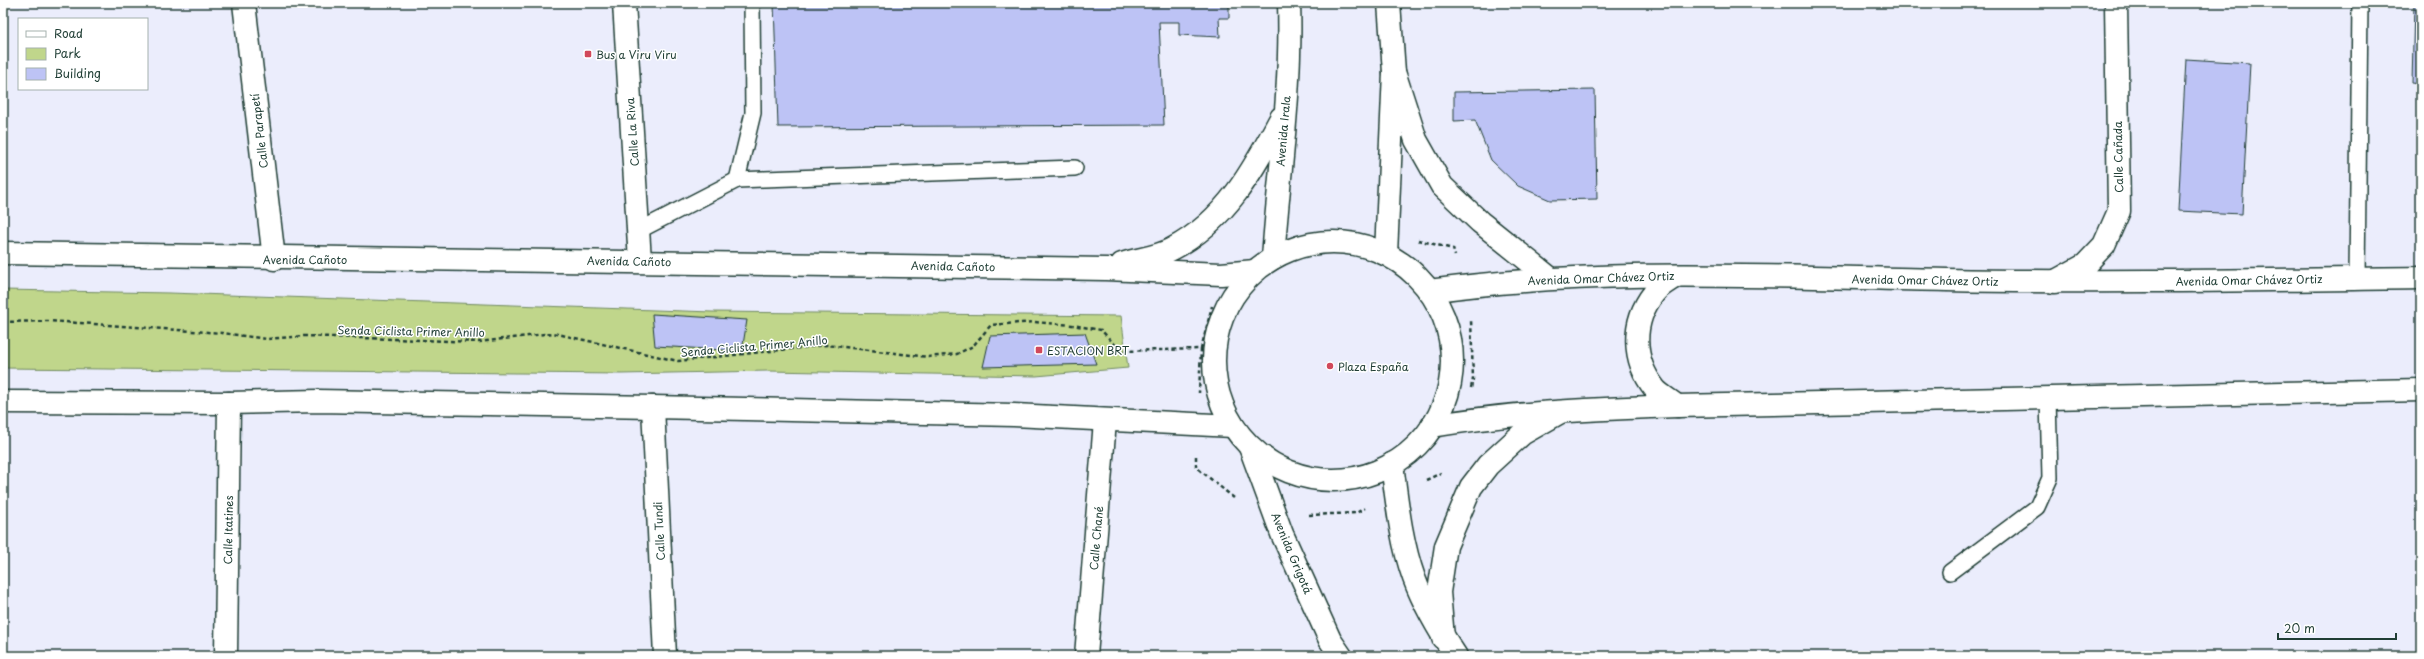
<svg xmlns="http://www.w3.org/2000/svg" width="2424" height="659" font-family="'Playpen Sans',sans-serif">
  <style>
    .green { fill: #c0d68b; stroke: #708a60 }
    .building { fill: #bdc3f5; stroke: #1f3d34 }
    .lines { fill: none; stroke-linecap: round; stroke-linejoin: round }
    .service-casing { stroke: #1f3d34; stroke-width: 18 }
    .minor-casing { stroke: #1f3d34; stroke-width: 25 }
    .secondary-casing { stroke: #1f3d34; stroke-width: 25 }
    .path { stroke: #1f3d34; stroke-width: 2.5; stroke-dasharray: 4 3; stroke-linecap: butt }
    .service { stroke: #fff; stroke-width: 15 }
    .minor { stroke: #fff; stroke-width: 22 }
    .secondary { stroke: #fff; stroke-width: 22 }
    .poi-dot { fill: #d1495b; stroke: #fff; stroke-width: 1.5 }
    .labels { text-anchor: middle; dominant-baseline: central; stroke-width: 3; stroke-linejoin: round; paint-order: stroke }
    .poi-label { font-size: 11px; fill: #1f3d34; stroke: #fff; text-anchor: start }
    .street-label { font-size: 11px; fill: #1f3d34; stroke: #fff }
  </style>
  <rect width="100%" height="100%" fill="#ebedfc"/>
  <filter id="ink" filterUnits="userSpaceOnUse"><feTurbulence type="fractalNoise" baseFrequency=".025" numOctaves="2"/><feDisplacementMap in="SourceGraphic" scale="8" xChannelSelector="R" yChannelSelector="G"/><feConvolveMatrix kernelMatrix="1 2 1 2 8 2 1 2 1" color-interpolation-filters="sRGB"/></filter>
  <g filter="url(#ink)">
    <path class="green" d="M3,290L170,293L712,312L1121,316L1128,368L1036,376L768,371L621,374L3,368Z"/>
    <g class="building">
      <path d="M774,3H1229V18H1219L1220,37L1179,35V22H1159L1164,125L778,127Z"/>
      <path d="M2414,3H2421V84L2412,83Z"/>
      <path d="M2186,59L2250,63L2242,214L2178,211Z"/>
      <path d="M1595,90L1597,199L1550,200L1518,186L1491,160L1475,120L1454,121V92Z"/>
      <path d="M652,314L747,320L742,351L655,346Z"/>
      <path d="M1085,333L1096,364L983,367L990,336Z"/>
    </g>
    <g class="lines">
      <g class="service-casing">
        <g id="service">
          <path d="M737,180L753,113L752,3"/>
          <path d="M638,231L737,180L1075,168"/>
          <path d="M2357,278L2360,3"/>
          <path d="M1950,572L2037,507L2050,478L2048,398"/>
        </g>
      </g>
      <g class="minor-casing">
        <g id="minor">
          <path d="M244,3L274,259"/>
          <path d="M624,3L640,261"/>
          <path d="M2054,282L2085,265L2104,245L2119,211L2116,3"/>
          <path d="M653,407L665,656"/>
          <path d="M226,656L229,403"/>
          <path d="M1086,656L1105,421"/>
        </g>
      </g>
      <g class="secondary-casing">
        <g id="secondary">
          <path d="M1394,72L1416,140L1442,186L1480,222L1550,278"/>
          <circle cx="1333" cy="361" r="119"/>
          <path d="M3,253L1106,269L1221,274L1255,271"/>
          <path d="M1386,254L1394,72L1389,3"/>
          <path d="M1273,258C1279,173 1292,88 1289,3"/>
          <path d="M1122,264C1138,259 1158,257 1172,249C1226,221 1254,169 1281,118"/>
          <path d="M1676,276C1669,281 1659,286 1654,293C1631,322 1632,360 1655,389C1660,395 1670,400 1677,406"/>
          <path d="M1429,291C1600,267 1775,277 1947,280C2105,283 2263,280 2421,278"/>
          <path d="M3,402L229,403L318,401L653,407L1014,415L1233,426"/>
          <path d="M1432,426C1513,412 1595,409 1677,406L2421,390"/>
          <path d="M1250,447L1282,534L1330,640L1341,656"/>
          <path d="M1392,464C1397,502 1401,542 1414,578C1424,605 1440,632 1456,656"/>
          <path d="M1443,638L1439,592L1446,546L1471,487L1488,465L1522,434L1557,414"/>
        </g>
      </g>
      <g class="path">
        <path d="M1307,235L1354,232"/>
        <path d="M1418,240L1453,249L1455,256"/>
        <path d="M3,322L50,321L222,333L267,339L304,336L479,342L553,333L678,361L827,345L928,357L957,354L973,346L991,325L1034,322L1072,325L1101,330L1121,351L1201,349L1199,393"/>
        <path d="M1201,349L1212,306"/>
        <path d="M1471,388L1473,379L1471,319"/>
        <path d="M1196,456V467L1234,498"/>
        <path d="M1426,480L1441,473"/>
        <path d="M1309,515L1356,513L1365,508"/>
      </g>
      <use href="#service" class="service"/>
      <use href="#minor" class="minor"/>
      <use href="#secondary" class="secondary"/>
    </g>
  </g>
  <g class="poi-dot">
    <rect x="584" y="50" width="8" height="8" rx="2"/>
    <rect x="1035" y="346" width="8" height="8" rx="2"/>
    <circle cx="1330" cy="366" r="4"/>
  </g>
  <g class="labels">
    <g class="poi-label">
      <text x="596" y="54">Bus a Viru Viru</text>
      <text x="1047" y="350">ESTACION BRT</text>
      <text x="1338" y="366">Plaza España</text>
    </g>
    <g class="street-label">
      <text transform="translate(259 131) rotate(-97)">Calle Parapetí</text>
      <text transform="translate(1283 131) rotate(-85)">Avenida Irala</text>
      <text transform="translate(632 132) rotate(-94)">Calle La Riva</text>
      <text transform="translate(2118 157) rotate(-91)">Calle Cañada</text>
      <text x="305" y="259">Avenida Cañoto</text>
      <text transform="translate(629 261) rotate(1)">Avenida Cañoto</text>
      <text transform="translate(953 266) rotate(1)">Avenida Cañoto</text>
      <text transform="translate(1601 278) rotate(-2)">Avenida Omar Chávez Ortiz</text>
      <text transform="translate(1925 280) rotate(1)">Avenida Omar Chávez Ortiz</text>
      <text transform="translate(2249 280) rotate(-1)">Avenida Omar Chávez Ortiz</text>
      <text transform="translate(411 331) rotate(1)">Senda Ciclista Primer Anillo</text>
      <text transform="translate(754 346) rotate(-5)">Senda Ciclista Primer Anillo</text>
      <text transform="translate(228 530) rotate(-89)">Calle Itatines</text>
      <text transform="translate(659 531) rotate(-93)">Calle Tundi</text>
      <text transform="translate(1096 538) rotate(-85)">Calle Chané</text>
      <text transform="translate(1292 553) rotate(67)">Avenida Grigotá</text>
    </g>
  </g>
  <rect width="2424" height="659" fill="none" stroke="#fff" stroke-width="16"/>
  <rect x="8" y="8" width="2408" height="643" fill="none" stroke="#1f3d34" stroke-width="1.5" filter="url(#ink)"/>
  <rect x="18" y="18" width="130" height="72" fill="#ffffff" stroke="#a5b1ae"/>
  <rect x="26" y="31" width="20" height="6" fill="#ffffff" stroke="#a5b1ae"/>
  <text x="54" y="38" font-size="12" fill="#1f3d34">Road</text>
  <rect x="26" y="48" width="20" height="12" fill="#c0d68b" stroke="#a5b1ae"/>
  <text x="54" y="58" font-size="12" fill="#1f3d34">Park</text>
  <rect x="26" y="68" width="20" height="12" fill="#bdc3f5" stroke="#a5b1ae"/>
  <text x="54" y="78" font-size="12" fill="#1f3d34">Building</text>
  <path d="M2278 633v6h118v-6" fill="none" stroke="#1f3d34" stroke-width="2"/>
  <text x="2284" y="633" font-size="12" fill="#1f3d34" stroke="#ffffff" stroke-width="3" paint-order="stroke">20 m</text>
</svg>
